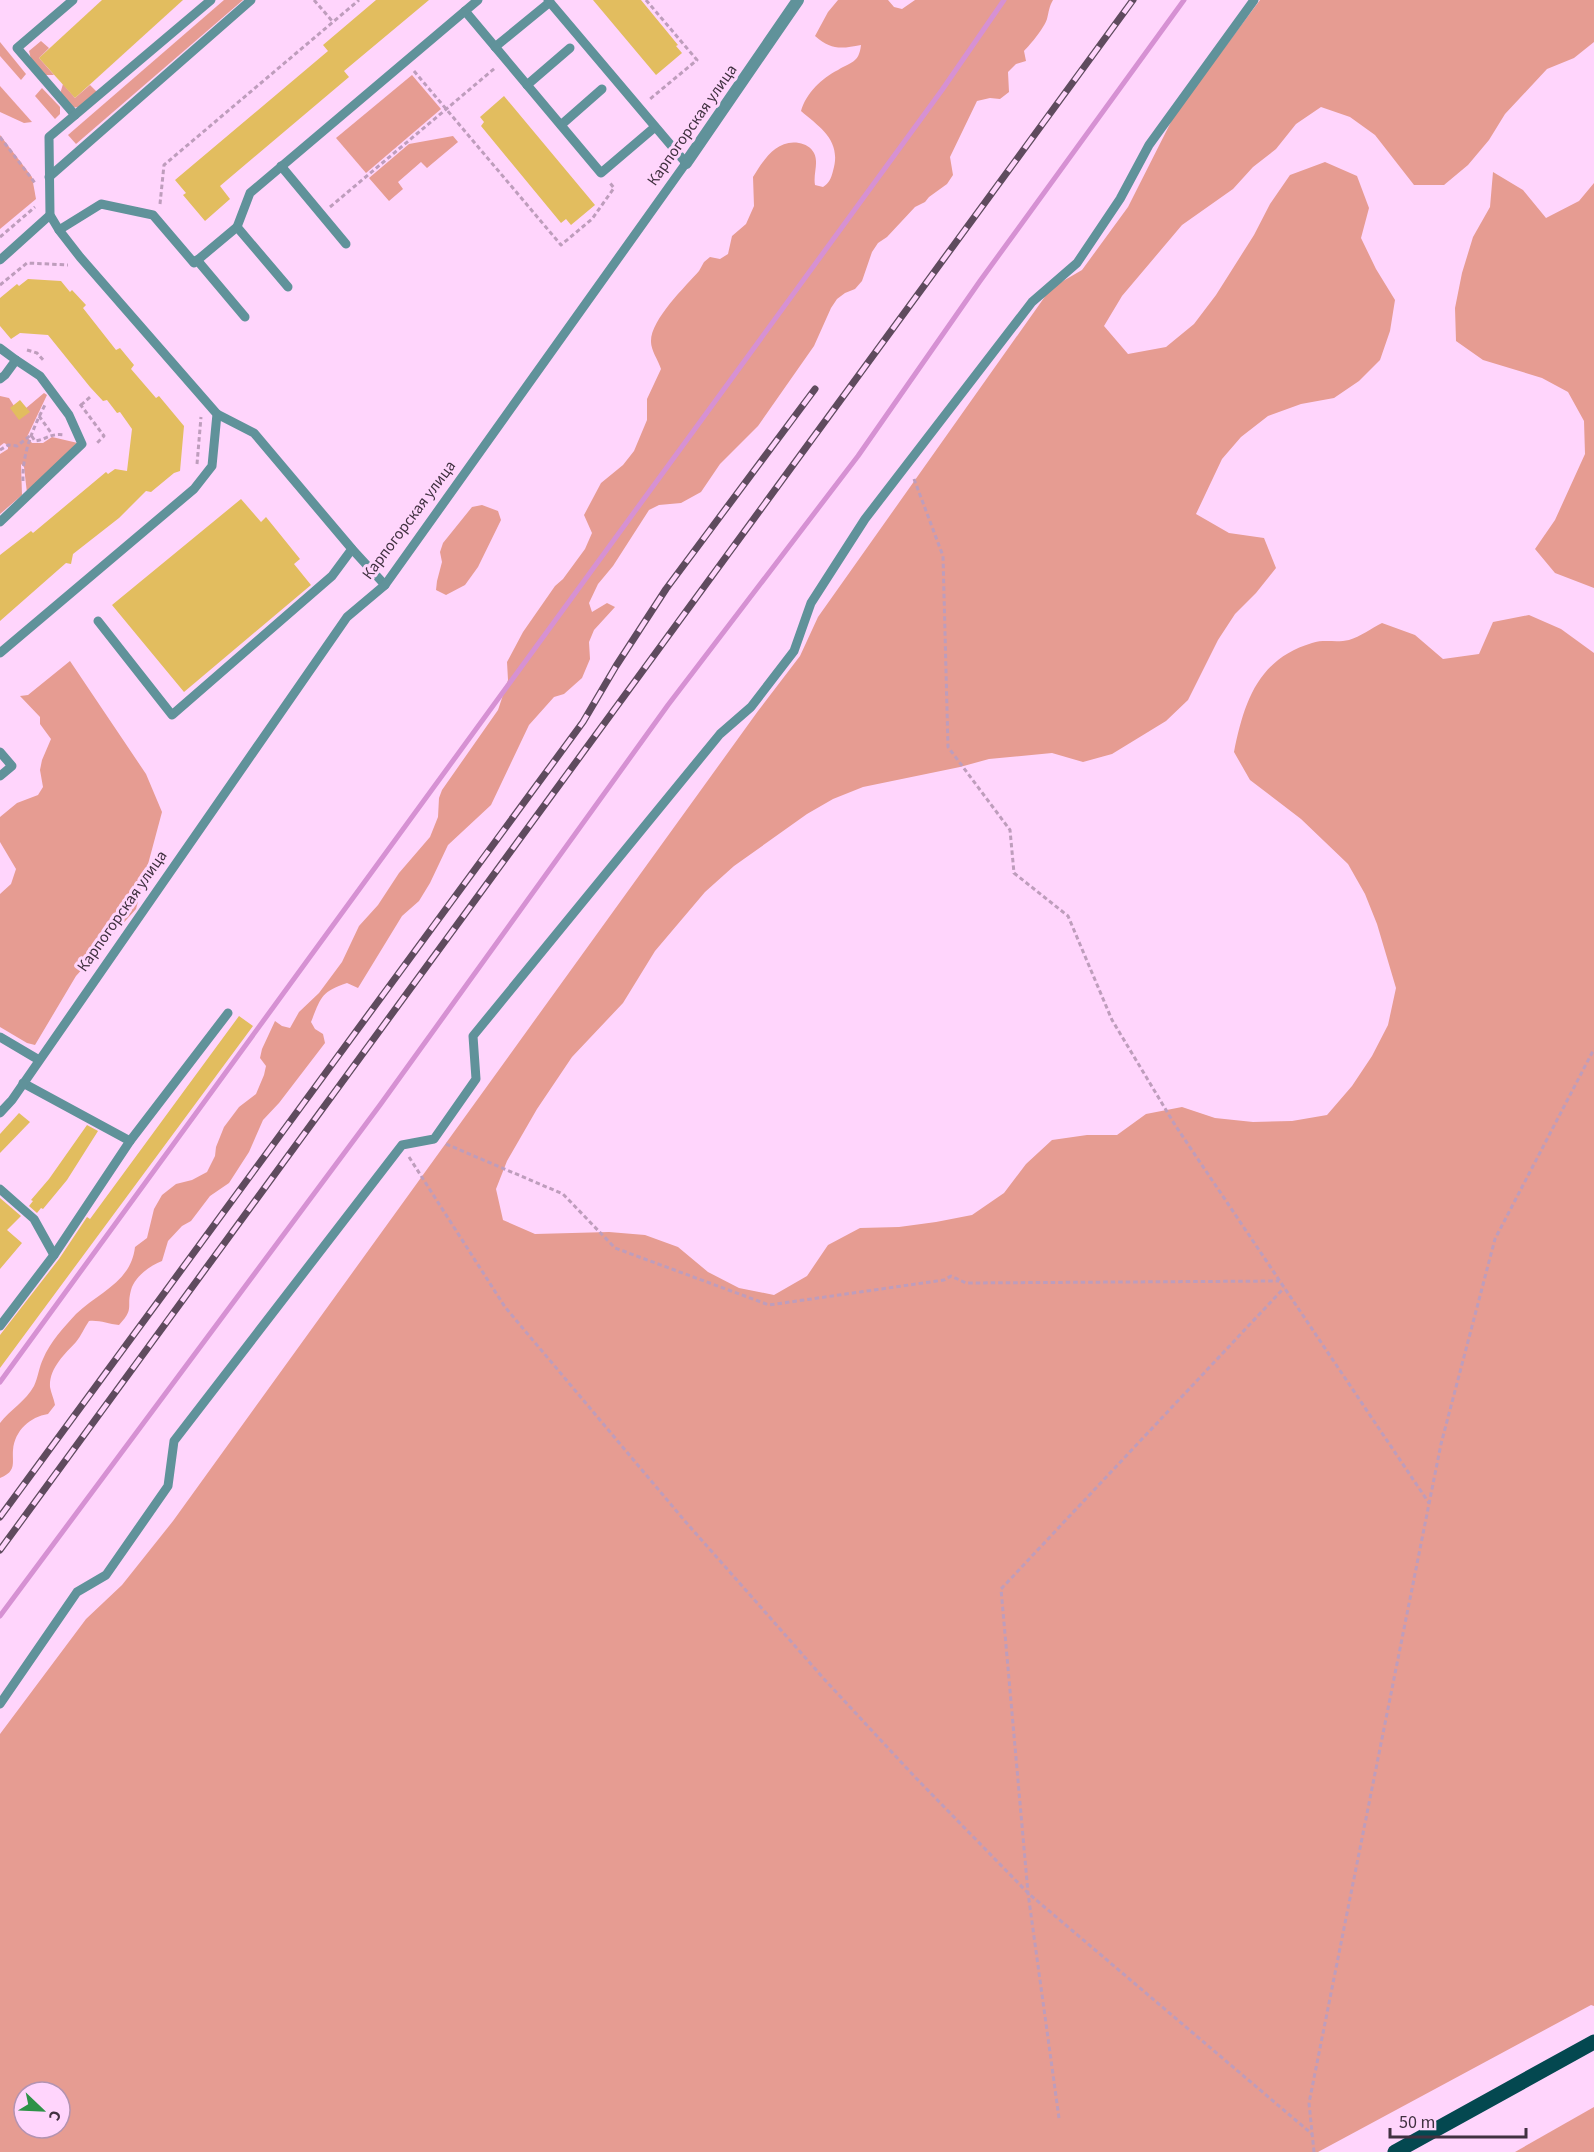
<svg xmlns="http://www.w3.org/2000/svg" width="1594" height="2152" font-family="'Source Sans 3',sans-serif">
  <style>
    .green { fill: #e69c92; fill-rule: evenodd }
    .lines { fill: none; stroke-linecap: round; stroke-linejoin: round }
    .stream { stroke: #d691d3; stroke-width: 5 }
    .building { fill: #e2bd5f }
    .path { stroke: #be9dbc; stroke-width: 3; stroke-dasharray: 4.5 3; stroke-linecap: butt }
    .lane { stroke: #60929a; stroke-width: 9 }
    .street { stroke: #60929a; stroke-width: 12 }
    .primary { stroke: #044850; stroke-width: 15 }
    .rail-casing { stroke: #5f4b5e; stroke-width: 7 }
    .rail { stroke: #ffd5fc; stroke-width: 4.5; stroke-dasharray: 14; stroke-linecap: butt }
    .labels { text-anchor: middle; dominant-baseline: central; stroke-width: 6; stroke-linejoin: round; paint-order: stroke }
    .street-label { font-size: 16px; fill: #413140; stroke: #ffd5fc }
  </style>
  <rect width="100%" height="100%" fill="#ffd5fc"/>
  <g class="green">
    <path d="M224,0H243L76,144L68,135Z"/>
    <path d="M838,0H888L894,7L902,9L915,0H1053C1049,7 1049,11 1047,19C1044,28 1031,44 1024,51L1026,61L1016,64L1008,72L1009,92L1000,99L990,98L977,101L950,157L953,175L947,184L929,197L925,202L915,207L887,237L878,243L872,252L862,281L855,289L845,293L837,299L831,308L814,346L758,426L720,464L701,492L681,503L659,505L649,510L613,566L598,584L589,603L592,612L607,603L615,607L594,630L589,642L590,659L582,678L564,694L554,697L529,725L491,805L448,845L430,883L419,901L402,916L358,988L347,983C321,992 321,997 311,1022L315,1029L323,1034L325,1043L279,1103L263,1120L249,1152L229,1183L210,1196L191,1221L182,1226L168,1241L162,1261C150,1266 135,1276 131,1290C126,1308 135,1308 119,1325C108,1324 100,1320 89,1321C84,1328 81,1336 76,1342C65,1354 49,1368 50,1387C51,1393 54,1399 55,1405L48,1414C30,1417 15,1430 13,1450C12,1463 17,1471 0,1478V1423C10,1410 26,1401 34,1386C38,1378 39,1367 43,1359C50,1342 64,1327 76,1314C99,1292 131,1282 135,1247L147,1238L154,1209L162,1195L176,1184L192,1180L207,1172L215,1156L216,1147L224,1127L239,1107L256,1094L264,1075L266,1066L260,1058L262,1049L275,1021L282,1026L290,1028L299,1012L319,993L342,962L359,926L378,905L399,873L430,837L438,817L439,798L442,790L498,710L508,680L507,662L523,632L555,586L563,579L585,549L592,533L584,515L601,483L623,465L634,451L647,420V399L661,369C658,360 651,350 651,342C650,320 686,286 699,271L704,262L710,257L720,259L728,254L732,236L746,224L754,206L753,177C763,161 776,139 799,143C805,144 811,147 814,153C819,163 813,174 815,185L823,187C829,183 831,179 833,171C842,141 821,128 801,111C806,93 822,78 838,70C851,62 859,63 861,45C841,49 831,50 815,36L828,12Z"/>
    <path d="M1260,0H1594V42L1574,58L1547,69L1505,114L1489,140L1468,165L1444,185H1414L1375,135L1350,117L1321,107L1296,124L1276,149L1253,167L1233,189L1182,225L1122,296L1104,326L1128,354L1166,347L1194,324L1216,295L1254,235L1270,204L1290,175L1325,162L1357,176L1369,208L1361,238L1376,269L1395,300L1390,331L1380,360L1359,381L1334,398L1301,404L1268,416L1241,437L1222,459L1196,514L1229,533L1264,538L1276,568L1256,593L1235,614L1218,640L1188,700L1166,721L1112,754L1083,762L1052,753L989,759L960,767L863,787L833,799L807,814L734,866L705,892L655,951L623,1003L572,1057L537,1109L507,1161L496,1189L503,1220L535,1234L609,1232L645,1235L678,1247L708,1272L739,1288L774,1295L807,1276L828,1245L860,1228L899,1227L936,1222L972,1215L1004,1193L1026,1164L1052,1140L1087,1135H1117L1146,1114L1182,1107L1215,1118L1253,1122L1292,1121L1327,1115L1352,1086L1372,1056L1388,1025L1396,988L1377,924L1365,894L1348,864L1301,819L1250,780L1234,752C1244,702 1258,659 1312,643C1324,639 1337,643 1349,640C1360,637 1372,628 1382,623L1415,635L1443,659L1479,654L1493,622L1529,615L1561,629L1594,653V2006L1591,2005L1318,2152H0V1734L86,1619L122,1585L173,1521L758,711L800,656L818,617L1051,288L1082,270L1128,207L1175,114ZM24,2092H60V2128H24Z"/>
    <path d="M41,41L49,48L39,58L54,75H44L32,63L29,51Z"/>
    <path d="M0,42L26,74L21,80L0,56Z"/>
    <path d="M412,75L441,109L366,173L336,138Z"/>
    <path d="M63,84L75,98L90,85L100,95L86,106L71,108L60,94Z"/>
    <path d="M0,86L32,122L24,123L0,112Z"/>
    <path d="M42,88L60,107V114L55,119L35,96Z"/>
    <path d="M0,135L32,177L36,199L0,229Z"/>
    <path d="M453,136L458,142L427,168L421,162L398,182L403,189L389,201L369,178L409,144Z"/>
    <path d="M1493,172L1523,190L1546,218L1579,201L1594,183V588L1555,573L1535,549L1555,520L1585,454L1584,421L1568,392L1542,378L1483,360L1456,341L1455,308L1462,273L1473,237L1490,207Z"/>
    <path d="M44,393L47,395L27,437L32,443H43L52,437L82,444L27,493L24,467L21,464L22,495L0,514V454L8,449V445L4,443L0,446V396L9,398L19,414Z"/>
    <path d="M482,505L498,511L501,520L478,567L465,585L446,595L436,590L437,581L442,562L440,552L443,543L472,507Z"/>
    <path d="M70,661L146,774L162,812L136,909L76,976L35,1045L27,1043L0,1027V894L11,884L16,869L0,842V817L17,803L38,795L43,787L40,770L42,760L51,739L40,724V717L20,696L28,695Z"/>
    <path d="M1594,2107V2152H1515Z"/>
  </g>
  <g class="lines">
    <g class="stream">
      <path d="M0,1382L942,90L1004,0"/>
      <path d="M0,1616L380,1105L668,705L858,456L980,281L1184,0"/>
    </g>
  </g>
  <g class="building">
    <path d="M102,0H183L75,98L39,58Z"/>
    <path d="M376,0H429L344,71L349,77L220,186L230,199L205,221L183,195L186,193L175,180L328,51L323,45Z"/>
    <path d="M593,0H641L678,45L676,46L682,53L656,75Z"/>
    <path d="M504,96L595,205L571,225L566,219L561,223L481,126L484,122L480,117Z"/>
    <path d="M28,279L61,281L70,292L72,290L86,305L83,308L116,350L120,348L134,365L131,369L156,398L159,396L184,426L180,471L174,473L151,492L146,491L119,518L73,554L71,564L66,563L0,621V555L31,531L33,533L106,472L108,474L115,469L127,471L132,429L120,412L117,413L107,400L103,401L90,387L48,335L20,333L11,339L0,326V298L17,284L19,286Z"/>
    <path d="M20,400L30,412L19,420L10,408Z"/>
    <path d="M241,499L261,522L266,517L300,559L294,564L311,585L184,692L112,605Z"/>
    <path d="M239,1016L253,1026L0,1368V1335L59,1259L87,1217L90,1219Z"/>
    <path d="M19,1113L30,1122L0,1153V1134Z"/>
    <path d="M87,1125L98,1131L67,1180L43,1209L41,1208L37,1213L29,1206L33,1201L31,1200L49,1179Z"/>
    <path d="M0,1198L21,1216L7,1230L22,1243L0,1269Z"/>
  </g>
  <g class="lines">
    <g class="path">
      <path d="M314,0L333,22"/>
      <path d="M646,0L697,60L650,99"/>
      <path d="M414,71L561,245L592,219L614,188L610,183"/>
      <path d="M0,137L35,183"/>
      <path d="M160,204L164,165L359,0"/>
      <path d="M330,207L495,68"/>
      <path d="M0,237L35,207"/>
      <path d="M0,285L27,263L68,265"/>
      <path d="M27,350L37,353L45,362"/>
      <path d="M80,404L104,436L96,444"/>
      <path d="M81,405L90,397"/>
      <path d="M39,416L52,434"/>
      <path d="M0,450L8,445L17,446L31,435L35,441C48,439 49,433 65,435"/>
      <path d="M197,464L201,417"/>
      <path d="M914,479L943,556L948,747L1010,830L1014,873L1068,916L1112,1020L1175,1125L1429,1503"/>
      <path d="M23,481C22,454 33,428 45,405"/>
      <path d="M446,1144L563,1194L615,1248L769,1305L944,1280L951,1276L966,1283L1279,1281"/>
      <path d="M409,1157L505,1307L684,1520L825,1680L914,1776L1028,1893L1312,2134"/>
      <path d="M1059,2118L1028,1893L1001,1589L1284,1288"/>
      <path d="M1314,2152L1309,2103L1441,1444L1495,1239L1594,1049"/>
    </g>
    <g class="lane">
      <path d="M73,0L17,48L75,115"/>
      <path d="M465,11L601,173L655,127"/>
      <path d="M495,47L550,2"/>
      <path d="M527,85L570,48"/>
      <path d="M561,125L602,89"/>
      <path d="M281,166L346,244"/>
      <path d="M49,177L251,0"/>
      <path d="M237,227L288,287"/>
      <path d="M59,230L101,204L153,215L194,263L237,227L250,193L478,0"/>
      <path d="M0,260L50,215"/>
      <path d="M197,260L245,317"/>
      <path d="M0,348L16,360L5,375L0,379"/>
      <path d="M217,414L254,433L352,549L385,585"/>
      <path d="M0,522L82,444L69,415L40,376L16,360"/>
      <path d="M98,621L172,715L332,576L352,549"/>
      <path d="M0,653L194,489L212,466L217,414L80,257L59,230L50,215L49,137L211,0"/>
      <path d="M0,752L12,766L0,776"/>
      <path d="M0,1037L39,1060"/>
      <path d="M23,1083L130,1141"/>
      <path d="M0,1113L12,1100L347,617L385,585L686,163L548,0"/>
      <path d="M0,1189L34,1219L54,1255"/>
      <path d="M0,1326L54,1255L130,1141L228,1013"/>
      <path d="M0,1704L77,1592L106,1575L168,1486L174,1441L402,1145L434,1139L476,1079L473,1036L720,734L751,707L794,651L811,603L865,519L1032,302L1077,263L1120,199L1149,145L1254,0"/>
    </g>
    <path class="street" d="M686,163L798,0"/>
    <path class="primary" d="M1395,2152L1594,2042"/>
    <g class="rail-casing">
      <g id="rail">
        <path d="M0,1517L583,722L616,666L666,589L815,389"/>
        <path d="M0,1550L1133,0"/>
      </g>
    </g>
    <use href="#rail" class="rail"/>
  </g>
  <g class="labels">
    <g class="street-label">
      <text transform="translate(692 125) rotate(-55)">Карпогорская улица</text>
      <text transform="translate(409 520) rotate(-53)">Карпогорская улица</text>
      <text transform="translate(122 911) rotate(-55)">Карпогорская улица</text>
    </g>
  </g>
  <g transform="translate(42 2110) rotate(113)"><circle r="28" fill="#ffd5fc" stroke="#b393b1" stroke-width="1.5"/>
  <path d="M0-4.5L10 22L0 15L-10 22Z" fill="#2d9247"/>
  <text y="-9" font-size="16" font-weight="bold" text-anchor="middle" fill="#413140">С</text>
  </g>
  <path d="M1390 2128v9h136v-9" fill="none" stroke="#413140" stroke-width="3"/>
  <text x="1399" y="2128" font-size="18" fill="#413140" stroke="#ffd5fc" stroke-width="4.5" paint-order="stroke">50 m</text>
</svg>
